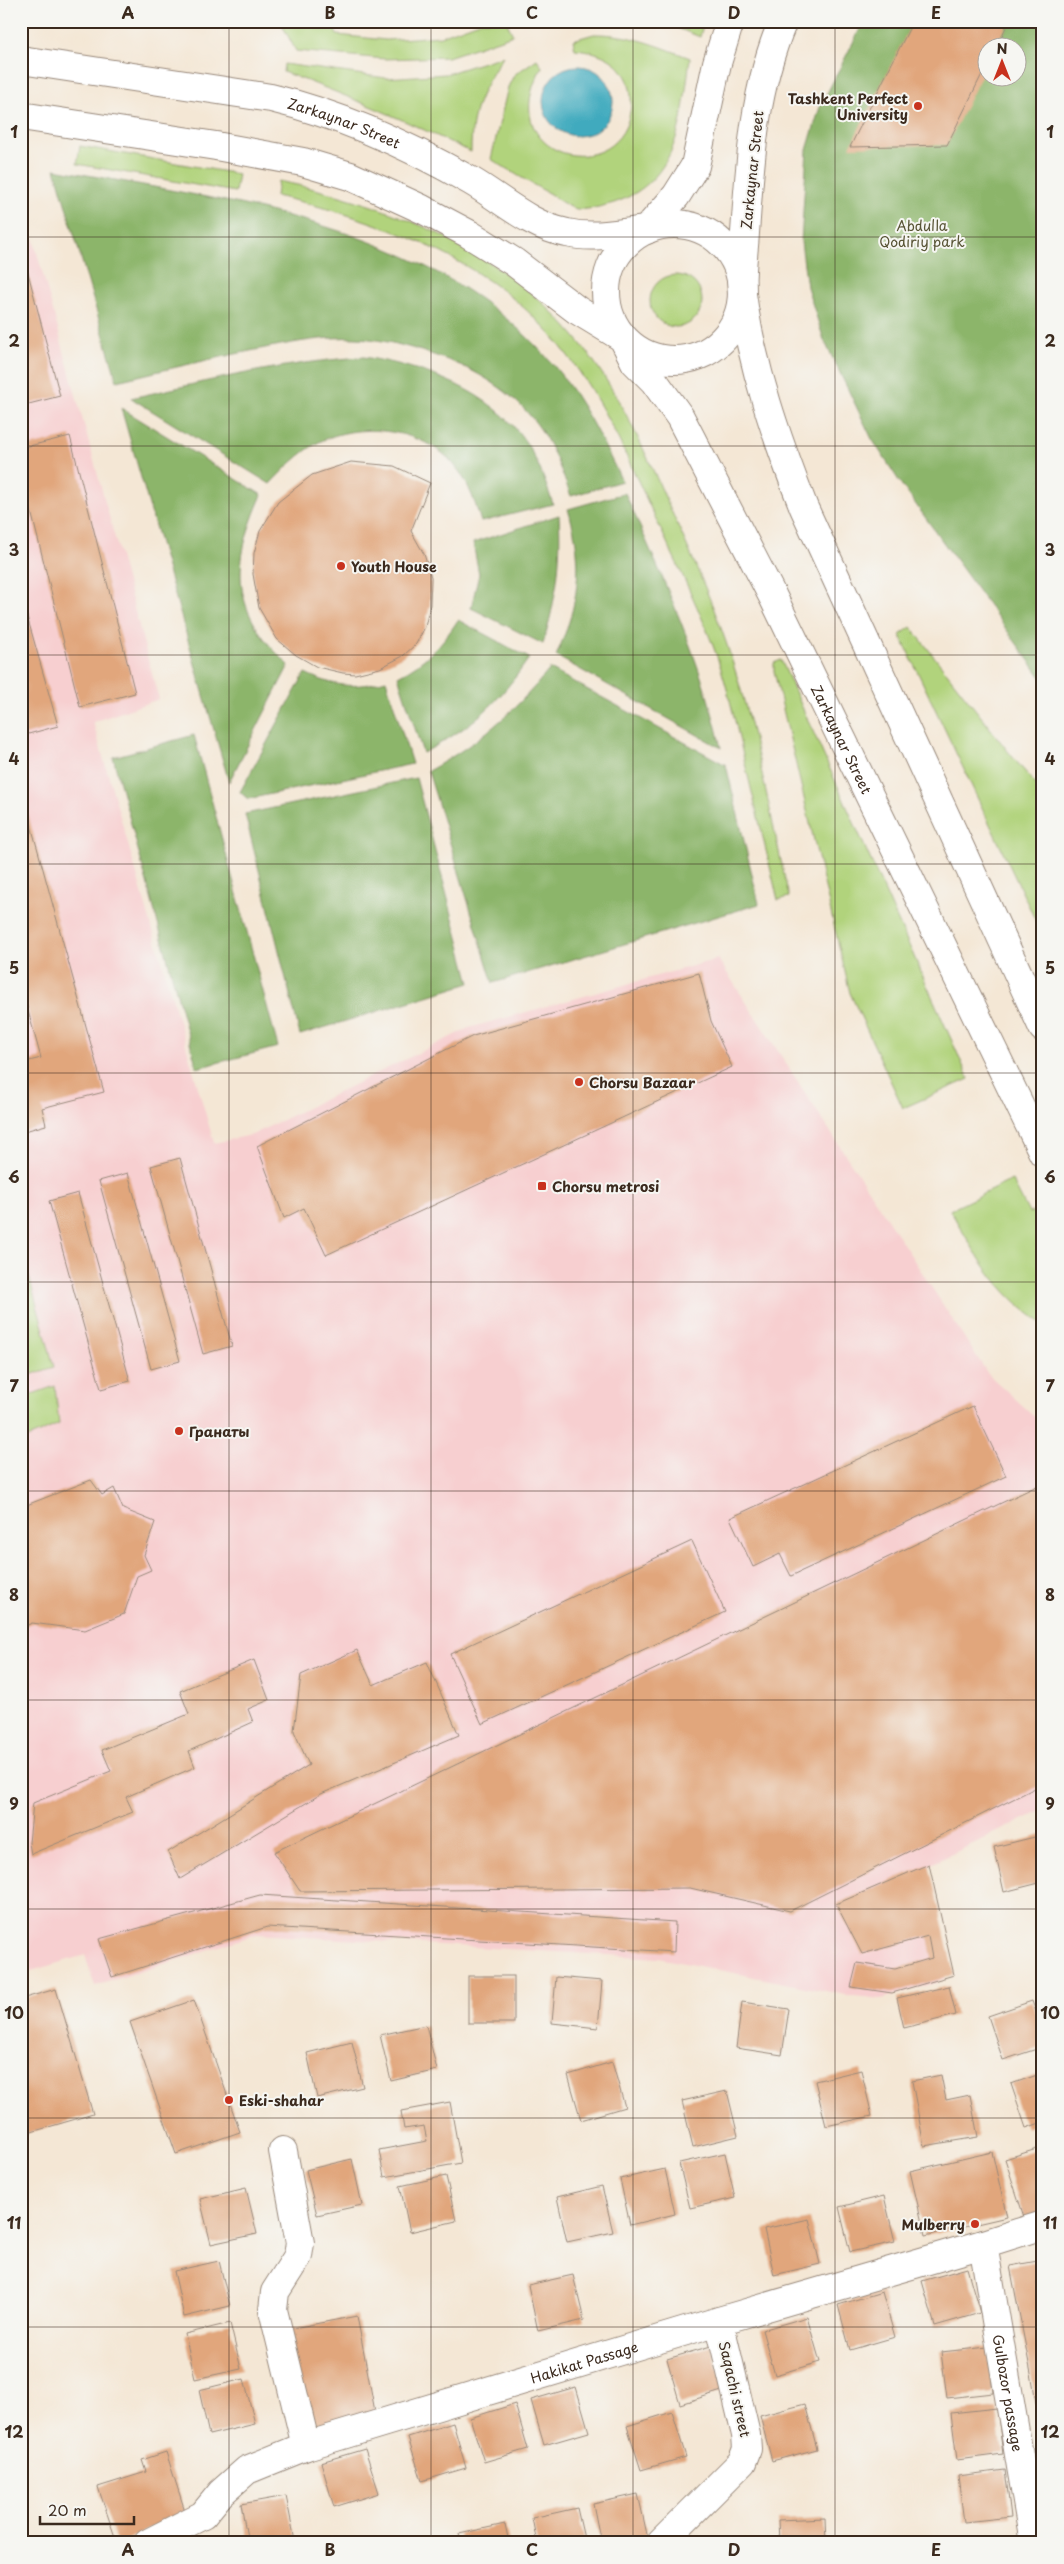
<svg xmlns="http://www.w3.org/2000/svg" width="1064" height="2564" font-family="'Playpen Sans',sans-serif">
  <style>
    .built { fill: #f7cfd0 }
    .green { fill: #b1d37b; stroke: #767e4c }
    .forest { fill: #8cb56b; stroke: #647044; fill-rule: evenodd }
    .water { fill: #3faabe; stroke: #3d6a6e }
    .building { fill: #e1a67b }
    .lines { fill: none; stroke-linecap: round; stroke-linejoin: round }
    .street-casing { stroke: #98887a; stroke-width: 30 }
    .primary-casing { stroke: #98887a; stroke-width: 30 }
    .street { stroke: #fff; stroke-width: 28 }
    .primary { stroke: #fff; stroke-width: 28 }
    .grid { fill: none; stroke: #3b2a1e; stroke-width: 1; stroke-opacity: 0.55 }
    .poi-dot { fill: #c8321e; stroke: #f6f6f2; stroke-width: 2 }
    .labels { text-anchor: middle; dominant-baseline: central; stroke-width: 4; stroke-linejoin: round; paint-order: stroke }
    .poi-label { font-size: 14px; font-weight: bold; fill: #3b2a1e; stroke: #f6f6f2; text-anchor: start }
    .street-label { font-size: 14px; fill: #3b2a1e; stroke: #f6f6f2 }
    .park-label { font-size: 14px; fill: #585435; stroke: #f6f6f2 }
    .neatline { fill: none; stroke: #3b2a1e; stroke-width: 2 }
    .grid-label { font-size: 16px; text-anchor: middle; font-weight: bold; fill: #3b2a1e }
  </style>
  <rect width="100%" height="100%" fill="#f6f6f2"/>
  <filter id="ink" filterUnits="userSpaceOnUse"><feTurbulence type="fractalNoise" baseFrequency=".02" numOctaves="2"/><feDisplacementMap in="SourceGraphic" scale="10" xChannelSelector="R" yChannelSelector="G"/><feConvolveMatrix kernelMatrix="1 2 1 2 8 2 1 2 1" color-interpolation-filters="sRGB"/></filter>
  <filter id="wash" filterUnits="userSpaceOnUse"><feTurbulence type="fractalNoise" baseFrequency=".0096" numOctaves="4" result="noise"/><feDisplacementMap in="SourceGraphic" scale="20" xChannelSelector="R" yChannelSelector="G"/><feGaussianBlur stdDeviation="1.12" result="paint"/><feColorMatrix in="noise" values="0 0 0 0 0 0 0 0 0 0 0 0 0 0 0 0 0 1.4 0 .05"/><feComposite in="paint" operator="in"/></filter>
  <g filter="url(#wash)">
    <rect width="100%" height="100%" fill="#f4e7d5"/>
    <path class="built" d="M27,216L159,699L93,722L214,1143L252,1135L469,1028L718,959L988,1374L1043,1424V1810L921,1869L944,1980L882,1999L845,1995L659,1958L257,1934L95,1986L85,1955L21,1974V217Z"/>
    <g class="green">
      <path d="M280,21H331L337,35L386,40L441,36L482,21H506L513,35L448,57L385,59L296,51Z"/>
      <path d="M660,21H704L700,37Z"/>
      <path d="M594,34C631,34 656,45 690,58C682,118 680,180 614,203C602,206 584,212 573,208C565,205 557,199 550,194C530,183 510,171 491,159L508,87L514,75L537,59L542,67C494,150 599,185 626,126C632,111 633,96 628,81C619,59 597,51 575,49L573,40Z"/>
      <path d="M503,56C481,92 471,109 471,152C409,122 347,95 283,72L284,64L386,78L446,74Z"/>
      <path d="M80,146L238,174L235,192L77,164Z"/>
      <path d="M278,181C377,200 484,243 556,316C605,365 634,427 662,490C685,542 710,594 728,648C755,728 770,814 789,897L778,900C766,852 755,803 743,755C734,717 726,679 712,643C693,594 668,546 646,498C610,419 575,344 502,290C436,241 356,214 276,196Z"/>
      <circle cx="676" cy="301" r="26"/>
      <path d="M911,627L1011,755L1043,793V936L900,635Z"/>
      <path d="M781,660L969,1079L903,1108L850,993L774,671V663Z"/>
      <path d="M1012,1180L1029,1213L1036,1211L1043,1226V1324C995,1290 979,1259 950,1210Z"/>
      <path d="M21,1248L54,1367L21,1378Z"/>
      <path d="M55,1386L59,1424L21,1441V1398Z"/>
    </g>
    <g class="forest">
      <path d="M864,21H1043V680L901,484L872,439L824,340L807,287L801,242L807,150L820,107ZM986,48H1016V78H986Z"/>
      <path d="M55,169C228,202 435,223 555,367C583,401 602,441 622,481L571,496C562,473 554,450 541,430C518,396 483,373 445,359C417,349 386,339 356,338C327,336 298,342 270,347C218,357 168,369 117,381Z"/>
      <path d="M364,357C423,367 493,390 527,444C539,463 546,484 553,504L481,522C474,498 466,476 448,458C416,428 357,422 319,442C300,453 285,468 270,484L131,398C208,381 284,362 364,357Z"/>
      <path d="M121,408L262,495C231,564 230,612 289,665L229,782Z"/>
      <path d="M625,493C662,577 701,658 721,748L556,656C579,604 585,563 568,509Z"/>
      <path d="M559,515C562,561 556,600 543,644L471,608L479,574L473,543Z"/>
      <path d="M458,620L529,658C497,705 473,726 423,753L398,676C424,663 442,645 458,620Z"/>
      <path d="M550,669L726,765L759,904L493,983L428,771C480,742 512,714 550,669Z"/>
      <path d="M305,673C334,687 356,689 386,680L412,764L248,799L240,792Z"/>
      <path d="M194,735L278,1047L197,1068L113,757Z"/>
      <path d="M416,778L470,983L300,1035L245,814Z"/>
    </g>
    <circle class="water" cx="578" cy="101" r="35"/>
    <g id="blocks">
      <g class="building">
        <path d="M913,21H1009L996,48H986V66L947,145L850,147Z"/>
        <path d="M21,246L60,396L21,406Z"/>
        <path d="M70,436L135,693L80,707L21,471V448Z"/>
        <path d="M351,462L394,466L430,483L411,531L424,554L431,577L430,605L425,627L416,644L403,656L380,668L355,674L343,673L317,667L296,655L277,639L259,608L253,574L254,553L260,531L278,502L312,475Z"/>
        <path d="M21,595L58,726L21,736Z"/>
        <path d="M26,807L104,1092L42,1108L46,1125L21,1132V1063L41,1058L21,985V809Z"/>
        <path d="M699,973L711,1021L732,1067L326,1255L304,1208L284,1218L257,1146L473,1036Z"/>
        <path d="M180,1158L232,1346L203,1354L151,1166Z"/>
        <path d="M128,1173L180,1361L151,1369L99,1181Z"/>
        <path d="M78,1193L130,1381L101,1389L49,1201Z"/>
        <path d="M973,1406L1006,1476L791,1576L780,1554L753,1567L730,1518Z"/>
        <path d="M91,1480L102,1495L114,1488L123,1509L155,1522L144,1555L151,1570L137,1576L124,1614L85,1630L32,1623L21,1628V1529L29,1504Z"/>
        <path d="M1043,1483V1784L790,1911L690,1888L300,1891L274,1852Z"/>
        <path d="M692,1541L725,1612L482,1724L450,1654Z"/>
        <path d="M357,1650L373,1685L427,1662L459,1735L321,1794L180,1879L168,1852L309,1765L294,1731L301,1675Z"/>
        <path d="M254,1660L269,1700L248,1709L253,1722L189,1751L195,1767L126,1797L133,1812L31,1854L29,1843L33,1803L111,1771L102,1750L189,1714L180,1691Z"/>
        <path d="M1043,1835V1882L1004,1892L994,1847Z"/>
        <path d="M929,1864L954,1975L892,1993L851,1987L857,1963L895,1969L932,1958L928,1936L862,1954L836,1904Z"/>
        <path d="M260,1895L675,1922L674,1952L267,1927L112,1977L99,1939Z"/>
        <rect x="468" y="1976" width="46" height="47"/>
        <path d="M556,1977L602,1981L598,2028L552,2023Z"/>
        <path d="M949,1986L956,2015L904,2028L897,1998Z"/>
        <path d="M56,1989L93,2114L21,2135V1999Z"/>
        <path d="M194,2000L240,2132L176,2154L130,2022Z"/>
        <path d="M1032,2001L1043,2031V2047L1003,2060L988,2016Z"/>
        <path d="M742,2002L789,2009L782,2055L736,2048Z"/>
        <path d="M426,2025L437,2070L391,2081L380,2035Z"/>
        <path d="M352,2042L363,2087L317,2098L307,2053Z"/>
        <path d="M612,2062L625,2107L581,2120L568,2075Z"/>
        <path d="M861,2070L872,2116L826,2126L815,2081Z"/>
        <path d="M1043,2073V2122L1026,2128L1011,2084Z"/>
        <path d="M941,2075L946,2100L970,2095L978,2137L924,2146L912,2081Z"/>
        <path d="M727,2091L738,2136L693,2147L682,2101Z"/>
        <path d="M450,2102L461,2163L384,2177L379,2150L427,2141L424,2126L404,2129L401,2111Z"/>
        <path d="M1043,2147V2217L1026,2223L1005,2159Z"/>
        <path d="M992,2152L1007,2217L925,2236L910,2171Z"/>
        <path d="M725,2153L735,2198L690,2208L679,2163Z"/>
        <path d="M352,2159L362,2205L317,2215L306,2170Z"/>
        <path d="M665,2169L675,2214L630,2225L620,2179Z"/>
        <path d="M446,2176L456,2221L410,2232L400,2186Z"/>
        <path d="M602,2186L613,2232L567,2242L557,2197Z"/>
        <path d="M246,2188L257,2234L211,2244L200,2199Z"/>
        <path d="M884,2196L895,2242L850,2252L839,2207Z"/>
        <path d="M809,2219L820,2264L774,2275L764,2229Z"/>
        <path d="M1043,2260V2282L1037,2283L1043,2313L1042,2441L1033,2384L1010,2266Z"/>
        <path d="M219,2261L230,2306L184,2317L174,2271Z"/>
        <path d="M967,2268L980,2313L935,2326L922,2281Z"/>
        <path d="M573,2275L584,2320L538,2331L528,2285Z"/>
        <path d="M882,2292L895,2337L850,2350L838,2305Z"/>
        <path d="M357,2316L376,2417L307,2430L288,2329Z"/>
        <path d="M807,2317L820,2362L775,2375L762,2330Z"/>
        <path d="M230,2323L241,2369L195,2379L185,2334Z"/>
        <path d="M711,2346L725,2390L680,2404L667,2359Z"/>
        <path d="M988,2347L993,2393L947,2398L941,2352Z"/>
        <path d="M244,2379L255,2424L209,2435L199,2390Z"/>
        <path d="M576,2387L589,2432L544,2445L531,2400Z"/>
        <path d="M515,2404L528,2449L484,2462L470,2418Z"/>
        <path d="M805,2404L817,2449L772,2461L760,2416Z"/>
        <path d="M997,2408L1003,2454L957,2460L951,2413Z"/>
        <path d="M672,2412L686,2457L641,2470L627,2426Z"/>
        <path d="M453,2423L466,2468L422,2481L408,2437Z"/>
        <path d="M365,2449L379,2493L334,2507L321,2462Z"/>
        <path d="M166,2452L185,2511L121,2543H117L98,2487L146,2472L142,2460Z"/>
        <path d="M1005,2470L1011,2517L964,2522L958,2476Z"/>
        <path d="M638,2494L648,2539L632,2543H601L593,2504Z"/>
        <path d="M286,2496L295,2541L248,2543L241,2504Z"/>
        <path d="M577,2508L585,2543H537L532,2518Z"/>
        <path d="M825,2518L826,2543H779L778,2520Z"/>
        <path d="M505,2524L509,2543H461L459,2534Z"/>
      </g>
    </g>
  </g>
  <g filter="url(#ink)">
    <use href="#blocks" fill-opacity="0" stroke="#98887a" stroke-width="1"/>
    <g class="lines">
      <g class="street-casing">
        <g id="street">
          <path d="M283,2151L300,2243L298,2256L275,2292L273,2310L306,2446"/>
          <path id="s1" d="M983,2244L1034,2543"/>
          <path id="s2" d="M148,2543L203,2515L221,2493L247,2470L306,2446L719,2321L983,2244L1043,2225"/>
          <path d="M661,2543L742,2462L747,2449L746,2435L719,2321"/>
        </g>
      </g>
      <g class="primary-casing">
        <g id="primary">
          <path d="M783,21C754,89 750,161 745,233C744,252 740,275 742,294C752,368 777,439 804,508L1043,1028"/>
          <path id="s3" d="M21,60L271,98C342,115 408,145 471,181C502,199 530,226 567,233C593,239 621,233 646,230L676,196L695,166L717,63L730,21"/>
          <path id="s4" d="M21,116L216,146L303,162L350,176L422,209L469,234L514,262L577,310L623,338L635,362L654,381L680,417L773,597L1043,1153"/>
          <circle cx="674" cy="292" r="68"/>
        </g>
      </g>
      <use href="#street" class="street"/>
      <use href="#primary" class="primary"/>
    </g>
  </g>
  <path class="grid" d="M229,21V2543M431,21V2543M633,21V2543M835,21V2543M21,237H1043M21,446H1043M21,655H1043M21,864H1043M21,1073H1043M21,1282H1043M21,1491H1043M21,1700H1043M21,1909H1043M21,2118H1043M21,2327H1043"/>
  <g class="poi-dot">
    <circle cx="918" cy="106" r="5"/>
    <circle cx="341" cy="566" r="5"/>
    <circle cx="579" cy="1082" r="5"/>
    <rect x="537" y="1181" width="10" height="10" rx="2.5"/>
    <circle cx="179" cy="1431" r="5"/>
    <circle cx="229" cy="2100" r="5"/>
    <circle cx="975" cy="2224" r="5"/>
  </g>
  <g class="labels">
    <g class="poi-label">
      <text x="908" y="98" text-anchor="end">Tashkent Perfect<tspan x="908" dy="16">University</tspan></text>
      <text x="351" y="566">Youth House</text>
      <text x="589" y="1082">Chorsu Bazaar</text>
      <text x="552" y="1186">Chorsu metrosi</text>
      <text x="189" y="1431">Гранаты</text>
      <text x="239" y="2100">Eski-shahar</text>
      <text x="965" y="2224" text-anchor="end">Mulberry</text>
    </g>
    <g class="street-label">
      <text stroke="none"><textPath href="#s3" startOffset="330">Zarkaynar Street</textPath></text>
      <text transform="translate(752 170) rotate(-84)">Zarkaynar Street</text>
      <text stroke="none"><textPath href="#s4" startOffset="1112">Zarkaynar Street</textPath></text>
      <text stroke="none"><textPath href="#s2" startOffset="479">Hakikat Passage</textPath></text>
      <text transform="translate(735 2389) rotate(77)">Saqachi street</text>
      <text stroke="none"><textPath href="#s1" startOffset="151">Gulbozor passage</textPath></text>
    </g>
    <g class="park-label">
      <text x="922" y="225">Abdulla<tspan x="922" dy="16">Qodiriy park</tspan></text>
    </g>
  </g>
  <rect width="1064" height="2564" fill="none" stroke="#f6f6f2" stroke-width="55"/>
  <g transform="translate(1002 62)"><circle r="24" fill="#f6f6f2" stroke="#aba49d"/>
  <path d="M0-4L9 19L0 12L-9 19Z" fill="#c8321e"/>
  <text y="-8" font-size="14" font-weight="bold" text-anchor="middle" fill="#3b2a1e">N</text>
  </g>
  <path d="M40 2516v8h94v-8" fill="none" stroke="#3b2a1e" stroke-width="2.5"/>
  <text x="48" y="2516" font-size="15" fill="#3b2a1e" stroke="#f6f6f2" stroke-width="4" paint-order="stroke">20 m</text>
  <rect x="28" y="28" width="1008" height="2508" class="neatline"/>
  <g class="grid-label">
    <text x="128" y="19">A</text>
    <text x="330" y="19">B</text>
    <text x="532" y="19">C</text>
    <text x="734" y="19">D</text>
    <text x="936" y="19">E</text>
    <text x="14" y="138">1</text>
    <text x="1050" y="138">1</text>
    <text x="14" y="347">2</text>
    <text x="1050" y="347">2</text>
    <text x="14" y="556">3</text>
    <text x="1050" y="556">3</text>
    <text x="14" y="765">4</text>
    <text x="1050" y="765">4</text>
    <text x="14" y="974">5</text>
    <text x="1050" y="974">5</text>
    <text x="14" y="1183">6</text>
    <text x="1050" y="1183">6</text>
    <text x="14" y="1392">7</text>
    <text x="1050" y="1392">7</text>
    <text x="14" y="1601">8</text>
    <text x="1050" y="1601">8</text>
    <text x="14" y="1810">9</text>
    <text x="1050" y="1810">9</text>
    <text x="14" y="2019">10</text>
    <text x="1050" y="2019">10</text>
    <text x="14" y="2229">11</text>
    <text x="1050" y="2229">11</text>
    <text x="14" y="2438">12</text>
    <text x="1050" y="2438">12</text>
    <text x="128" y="2556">A</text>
    <text x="330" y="2556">B</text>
    <text x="532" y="2556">C</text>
    <text x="734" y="2556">D</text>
    <text x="936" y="2556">E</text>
  </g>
</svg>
